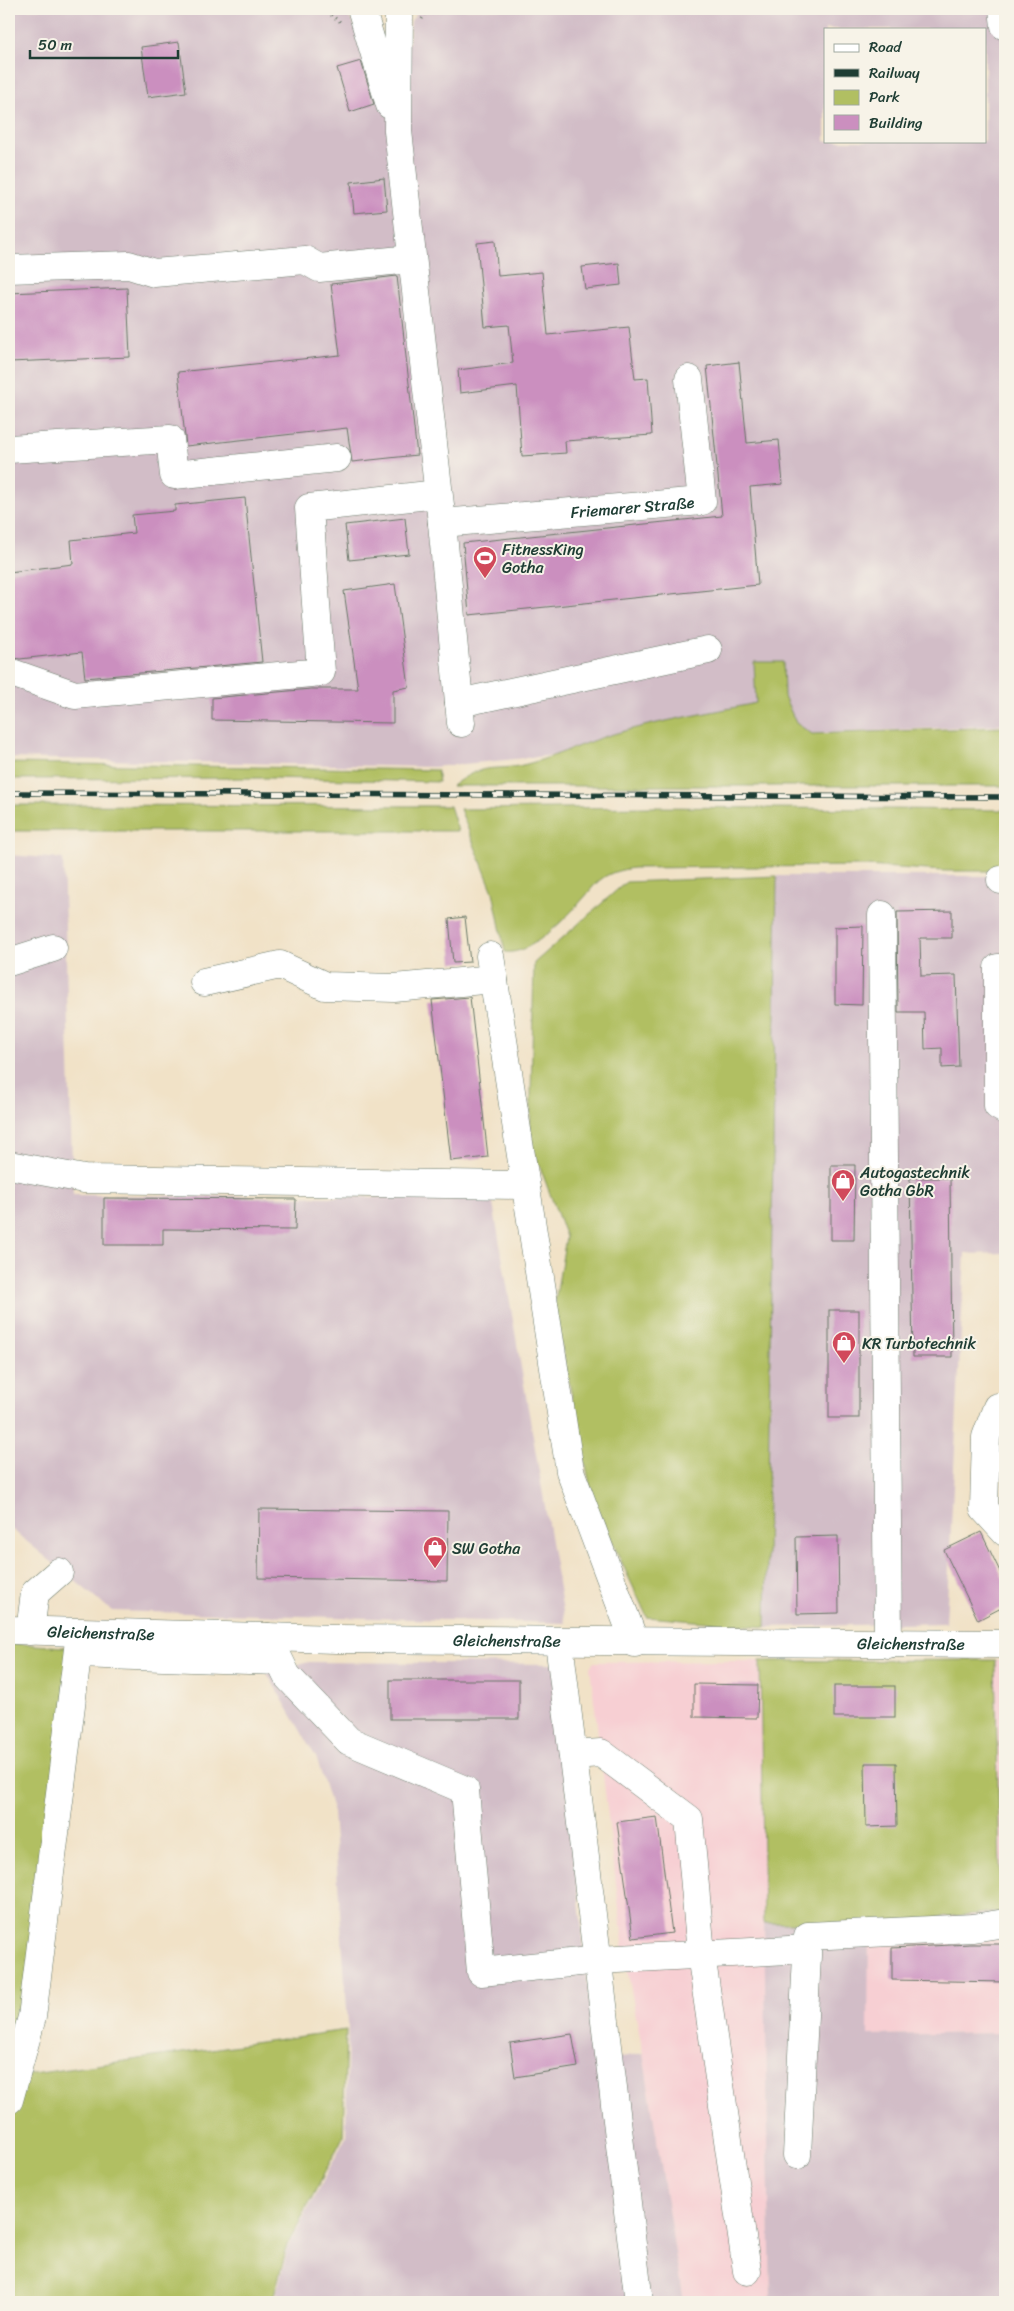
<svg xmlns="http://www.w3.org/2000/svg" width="1014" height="2311" font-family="Sriracha,sans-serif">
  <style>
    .built { fill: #f7cfd3 }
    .industrial { fill: #d2bdc7; fill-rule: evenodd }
    .green { fill: #b1bf62; stroke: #687e4b }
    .building { fill: #cb8fbf }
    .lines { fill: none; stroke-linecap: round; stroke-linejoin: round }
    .minor-casing { stroke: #687767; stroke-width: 29 }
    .path { stroke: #687767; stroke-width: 3; stroke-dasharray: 1 4; stroke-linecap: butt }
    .minor { stroke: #fff; stroke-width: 28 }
    .rail-casing { stroke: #1f3d34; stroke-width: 5.5 }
    .rail { stroke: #f7f3e8; stroke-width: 4; stroke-dasharray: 11; stroke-linecap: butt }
    .labels { text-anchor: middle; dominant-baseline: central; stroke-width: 4; stroke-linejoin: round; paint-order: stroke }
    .street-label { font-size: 16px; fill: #1f3d34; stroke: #f7f3e8 }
    .poi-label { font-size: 16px; fill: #1f3d34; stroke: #f7f3e8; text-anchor: start }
  </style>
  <rect width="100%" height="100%" fill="#f7f3e8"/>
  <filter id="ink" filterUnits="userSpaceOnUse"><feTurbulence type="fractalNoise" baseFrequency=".02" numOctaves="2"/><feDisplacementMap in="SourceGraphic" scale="10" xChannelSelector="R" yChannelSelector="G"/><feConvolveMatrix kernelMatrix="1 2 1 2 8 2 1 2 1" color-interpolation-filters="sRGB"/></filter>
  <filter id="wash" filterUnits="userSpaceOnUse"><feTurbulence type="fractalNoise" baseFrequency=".0096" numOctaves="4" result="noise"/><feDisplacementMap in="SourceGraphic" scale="20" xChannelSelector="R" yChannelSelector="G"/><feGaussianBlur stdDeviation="1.12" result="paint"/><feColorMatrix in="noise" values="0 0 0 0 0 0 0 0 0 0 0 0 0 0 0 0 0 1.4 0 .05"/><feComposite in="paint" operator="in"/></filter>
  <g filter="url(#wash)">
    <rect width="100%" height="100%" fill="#f1e2c7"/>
    <g class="built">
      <path d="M995,1660H1005V2033L867,2035L869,1923L1001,1911Z"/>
      <path d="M760,1661L771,2302H683L643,2053L625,1958L590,1667L594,1662Z"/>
    </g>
    <g class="industrial">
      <path d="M20,9H340L353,22L364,48L409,43L411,21L420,9H1005V725L753,736L433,767L9,758V10ZM825,29H985V141H825Z"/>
      <path d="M9,855L63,859L73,1195L492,1198L565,1623L112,1611L9,1527Z"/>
      <path d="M777,876H1005V1253L965,1254L946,1623L766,1627Z"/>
      <path d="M309,1662L554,1664L596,2062L643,2053L683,2302H274L289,2245L346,2137L348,2023L333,1813L317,1759L267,1673Z"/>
      <path d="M764,1923H869L868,2035L1005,2033V2302H771Z"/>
    </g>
    <g class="green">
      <path d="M754,662H783L784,696L796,723L812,734L1005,727V786H452C486,760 492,773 527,764C558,756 587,741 617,733C663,720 710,713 756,703Z"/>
      <path d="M9,763L437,770L439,782L269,778L9,779Z"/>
      <path d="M9,805L450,806L458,831H9Z"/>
      <path d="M653,807L1005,810V871H944L866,866L633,868C621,870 610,872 600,880C593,885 588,894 582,900C566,918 530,956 505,952L493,892L460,809Z"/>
      <path d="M777,876L766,1627L647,1617L593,1500L554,1308L566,1237L530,1140L534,963L626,882Z"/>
      <path d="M9,1643L77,1648L18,2076L346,2030L343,2137L288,2244L272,2302H9Z"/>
      <path d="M995,1660L1001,1912L869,1923H764L760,1661Z"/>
    </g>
    <g id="blocks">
      <g class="building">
        <path d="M179,42L186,92L148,97L141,47Z"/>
        <path d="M361,61L374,104L350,112L337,68Z"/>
        <path d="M384,178L387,210L354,213L351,182Z"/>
        <path d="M495,241L498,276L542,272L548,335L629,327L635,379L648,378L652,435L565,441L566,453L522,456L517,386L460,393L458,370L513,363L509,325L485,327L477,243Z"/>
        <path d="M619,263L621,285L585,289L582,267Z"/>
        <path d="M397,276L417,455L352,462L347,428L186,446L178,372L340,355L331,284Z"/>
        <path d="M127,288L130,357L9,362V293Z"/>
        <path d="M739,362L747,443L779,440L783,484L750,487L758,585L469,615L463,543L722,516L707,366Z"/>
        <path d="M245,498L262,662L85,678L82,652L20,659L9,657V572L73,564L71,540L134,533L132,515L175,511V505Z"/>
        <path d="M405,518L409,554L349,560L345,525Z"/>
        <path d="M395,584L409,687L393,690V723L212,720V698L311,689H358L344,591Z"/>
        <path d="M952,911V938H920L921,976L956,975L959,1067L942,1068V1048L925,1049L924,1012H898L897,912Z"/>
        <path d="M465,917L470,962L453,963L449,919Z"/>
        <path d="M863,926L862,1005L835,1004V927Z"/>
        <path d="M470,997L488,1157L451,1161L432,1000Z"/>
        <path d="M831,1165H855L854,1240H831Z"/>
        <path d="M910,1178H950L952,1357H913Z"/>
        <path d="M104,1198L296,1199L295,1230L163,1229V1245H104Z"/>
        <rect x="829" y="1310" width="30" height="108"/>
        <path d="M259,1509L448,1511L447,1581L258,1578Z"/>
        <path d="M981,1532L1005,1582V1606L978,1620L944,1550Z"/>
        <path d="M838,1536L839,1613L797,1614L796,1537Z"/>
        <rect x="390" y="1680" width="129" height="39"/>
        <path d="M694,1684L758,1685L757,1718L694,1717Z"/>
        <rect x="834" y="1686" width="61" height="31"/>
        <path d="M865,1763H896L897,1826L866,1827Z"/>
        <path d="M657,1817L672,1933L633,1938L617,1822Z"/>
        <path d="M970,1944H1005V1982L892,1980V1948Z"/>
        <path d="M572,2034L578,2067L515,2077L510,2043Z"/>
      </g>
    </g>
  </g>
  <g filter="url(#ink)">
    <use href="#blocks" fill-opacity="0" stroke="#687767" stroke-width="1"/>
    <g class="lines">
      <g class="minor-casing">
        <g id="minor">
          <path d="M1003,9L1005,26"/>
          <path d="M399,10L398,131L442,523L461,723"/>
          <path d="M362,11L390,105"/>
          <path d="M9,269L129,265L154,273L305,260L319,268L412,259"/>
          <path d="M9,449L170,439L174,475L337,458"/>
          <path id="s1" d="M442,523L702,501L689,379"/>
          <path d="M9,672L75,695L321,672L309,508L438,494"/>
          <path d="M459,703L708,650"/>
          <path d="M1001,880H1005"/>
          <path d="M882,915L888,1644"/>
          <path d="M490,956L570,1471L635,1643"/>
          <path d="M9,962L53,948"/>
          <path d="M1005,968H998V1106L1005,1110"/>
          <path d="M204,982L280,965L325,986L394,988L494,979"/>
          <path d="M9,1165L84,1179L525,1185"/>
          <path d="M1005,1407H997L986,1437L984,1509L1005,1532"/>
          <path id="s2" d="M9,1630L336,1639L1005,1644"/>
          <path d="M30,1631L35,1593L59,1572"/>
          <path d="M268,1637L287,1676L349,1741L465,1790L481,1972L599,1960L807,1949"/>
          <path d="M559,1642L639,2302"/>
          <path d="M78,1654L279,1661"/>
          <path d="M573,1755L601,1753L689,1819L701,1954L747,2271"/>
          <path d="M9,2100L32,2017L80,1633"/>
          <path d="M797,2155L808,1936L973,1928L1005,1923"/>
        </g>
      </g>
      <g class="path">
        <path d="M323,9L342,23"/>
        <path d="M422,19L428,9"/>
      </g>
      <use href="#minor" class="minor"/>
      <g class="rail-casing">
        <path id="rail" d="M9,793L1005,797"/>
      </g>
      <use href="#rail" class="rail"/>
    </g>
  </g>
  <defs>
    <g id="stadium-pin" transform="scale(1.25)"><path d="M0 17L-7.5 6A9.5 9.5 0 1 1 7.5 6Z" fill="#d1495b" stroke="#f7f3e8"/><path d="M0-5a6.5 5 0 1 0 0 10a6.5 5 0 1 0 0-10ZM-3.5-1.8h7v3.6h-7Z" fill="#fff"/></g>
    <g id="shop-pin" transform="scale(1.25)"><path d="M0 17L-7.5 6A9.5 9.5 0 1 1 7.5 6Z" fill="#d1495b" stroke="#f7f3e8"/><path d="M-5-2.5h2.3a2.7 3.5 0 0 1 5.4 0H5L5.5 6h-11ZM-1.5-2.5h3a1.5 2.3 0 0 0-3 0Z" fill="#fff"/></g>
  </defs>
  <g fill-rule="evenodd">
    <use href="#stadium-pin" x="485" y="558"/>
    <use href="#shop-pin" x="843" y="1181"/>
    <use href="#shop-pin" x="844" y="1343"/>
    <use href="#shop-pin" x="435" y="1548"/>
  </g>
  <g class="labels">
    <g class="street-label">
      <text stroke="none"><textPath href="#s1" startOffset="191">Friemarer Straße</textPath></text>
      <text stroke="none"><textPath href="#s2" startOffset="92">Gleichenstraße</textPath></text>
      <text stroke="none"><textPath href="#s2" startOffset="498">Gleichenstraße</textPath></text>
      <text stroke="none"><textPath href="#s2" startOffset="902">Gleichenstraße</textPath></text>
    </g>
    <g class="poi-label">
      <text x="502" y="549">FitnessKing<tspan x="502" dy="18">Gotha</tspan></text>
      <text x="860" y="1172">Autogastechnik<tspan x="860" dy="18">Gotha GbR</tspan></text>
      <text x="862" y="1343">KR Turbotechnik</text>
      <text x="452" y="1548">SW Gotha</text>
    </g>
  </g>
  <rect width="1014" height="2311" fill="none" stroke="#f7f3e8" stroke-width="30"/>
  <rect x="824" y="28" width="162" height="115" fill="#f7f3e8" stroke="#a1aaa0"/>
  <rect x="834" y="44" width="25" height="8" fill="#ffffff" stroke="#a1aaa0"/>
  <text x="869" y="52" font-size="15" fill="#1f3d34">Road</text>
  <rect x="834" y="69" width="25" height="8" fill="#1f3d34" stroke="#a1aaa0"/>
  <text x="869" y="78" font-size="15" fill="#1f3d34">Railway</text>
  <rect x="834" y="90" width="25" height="15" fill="#b1bf62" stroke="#a1aaa0"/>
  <text x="869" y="102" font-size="15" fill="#1f3d34">Park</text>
  <rect x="834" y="115" width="25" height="15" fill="#cb8fbf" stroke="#a1aaa0"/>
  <text x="869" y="128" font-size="15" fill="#1f3d34">Building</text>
  <path d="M30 50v8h148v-8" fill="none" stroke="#1f3d34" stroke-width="2.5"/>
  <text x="38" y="50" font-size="15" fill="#1f3d34" stroke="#f7f3e8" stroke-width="4" paint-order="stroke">50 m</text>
</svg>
